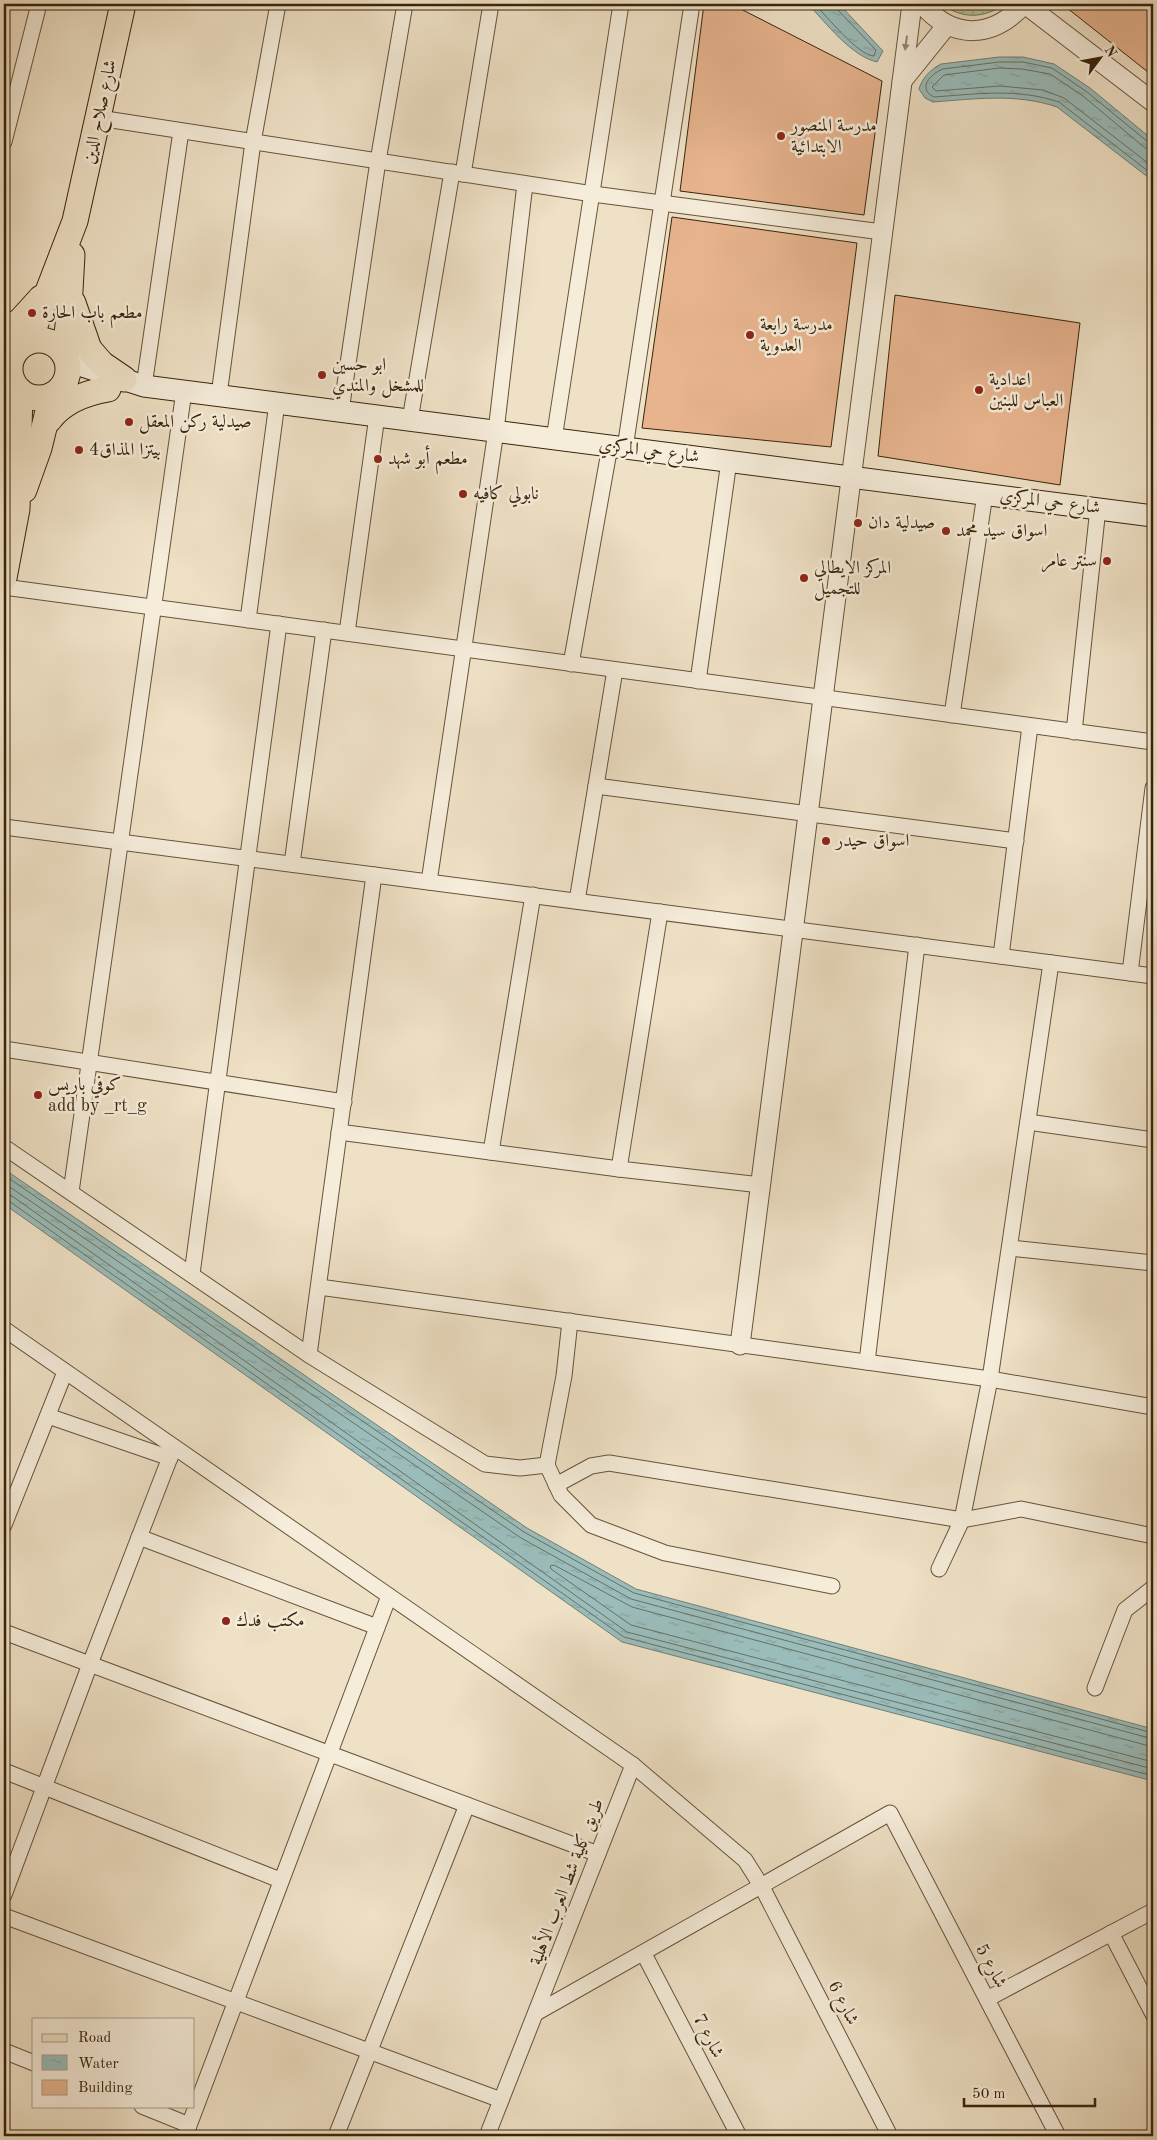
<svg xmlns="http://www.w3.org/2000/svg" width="1157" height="2140" font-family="'Old Standard TT',Amiri,serif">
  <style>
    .garden { fill: url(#garden-dots); stroke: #757452 }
    .water { fill: url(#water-ripples); stroke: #737f74 }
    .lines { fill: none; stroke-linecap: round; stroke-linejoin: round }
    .shore { stroke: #697062; stroke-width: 1 }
    .building { fill: #e7b48e; stroke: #38240b }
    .minor-casing { stroke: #66533a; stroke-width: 17 }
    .tertiary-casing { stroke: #66533a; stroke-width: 21 }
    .secondary-casing { stroke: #38240b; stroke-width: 23 }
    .primary-casing { stroke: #38240b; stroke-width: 27 }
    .minor { stroke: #f5ecda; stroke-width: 15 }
    .tertiary { stroke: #f5ecda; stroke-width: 19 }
    .secondary { stroke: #f5ecda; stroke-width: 21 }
    .primary { stroke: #efe1c6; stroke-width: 25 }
    .oneway { fill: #968872 }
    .poi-dot { fill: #8f2418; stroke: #f5ecda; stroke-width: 2 }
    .labels { text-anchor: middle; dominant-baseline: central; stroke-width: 5; stroke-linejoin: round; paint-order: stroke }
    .street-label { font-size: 18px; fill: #38240b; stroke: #f5ecda }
    .poi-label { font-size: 18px; fill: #38240b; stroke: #f5ecda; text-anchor: start }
  </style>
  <defs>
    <pattern id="garden-dots" width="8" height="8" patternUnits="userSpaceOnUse" patternTransform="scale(1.25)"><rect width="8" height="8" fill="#b2c49a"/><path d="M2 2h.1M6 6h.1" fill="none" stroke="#9aa883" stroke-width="1.8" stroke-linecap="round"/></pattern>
    <pattern id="water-ripples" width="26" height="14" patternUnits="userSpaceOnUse" patternTransform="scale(1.25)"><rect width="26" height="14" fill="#9abcba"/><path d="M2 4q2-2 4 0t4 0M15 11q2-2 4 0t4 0" fill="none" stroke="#85a19f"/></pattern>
  </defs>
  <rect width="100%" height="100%" fill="#efe1c6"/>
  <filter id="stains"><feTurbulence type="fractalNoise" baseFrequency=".004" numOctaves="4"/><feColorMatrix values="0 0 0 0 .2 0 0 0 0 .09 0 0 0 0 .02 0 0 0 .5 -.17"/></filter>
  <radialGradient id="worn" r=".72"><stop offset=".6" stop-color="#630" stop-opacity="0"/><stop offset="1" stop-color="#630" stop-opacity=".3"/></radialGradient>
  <path class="garden" d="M942,4H1005C985,18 963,20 942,4Z"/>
  <g class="water">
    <path d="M808,4H839L883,51L877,62C851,56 826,23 808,4Z"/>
    <path d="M999,57H1023L1054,64L1090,88L1153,140V181L1057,107C1016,93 975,99 933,102L925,98L919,89C922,78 931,69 941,64Z"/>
    <path d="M4,1169L527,1528L636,1589L1153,1729V1781L622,1642L4,1204Z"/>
  </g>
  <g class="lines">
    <g class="shore">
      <path d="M815,4C826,16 859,56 874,56L876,50L837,9L835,4"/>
      <path d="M1153,144L1148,142L1087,92L1052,68L1023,62H999L943,69C930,74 917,89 934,97C977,94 1017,88 1059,102L1153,175"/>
      <path d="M1153,150L1145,148L1083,96L1050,74L1022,69L999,68L944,75L932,87L936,91L1000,86L1043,90L1064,98L1153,167"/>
      <path d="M4,1175L524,1532L634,1593L1153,1733"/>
      <path d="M4,1183L521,1538L631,1599L1153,1739"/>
      <path d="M4,1194L12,1196L627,1632L1153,1769"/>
      <path d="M4,1200L9,1201L624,1637L1153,1776"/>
      <path d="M1153,1747L632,1607L554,1565L550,1566L551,1569L631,1625L1153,1762"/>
    </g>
  </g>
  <g class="building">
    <path d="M704,4H731L882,81L864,215L680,191Z"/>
    <path d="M1062,4H1153V76Z"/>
    <path d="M672,217L857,243L831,447L642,428Z"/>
    <path d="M895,295L1080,323L1060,485L878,456Z"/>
  </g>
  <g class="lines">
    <g class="minor-casing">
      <g id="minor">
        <path d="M99,118L593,194L882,232"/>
        <path d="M4,142L39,4"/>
        <path d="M463,174L491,4"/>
        <path d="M144,386L181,131"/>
        <path d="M219,395L253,142L278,4"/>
        <path d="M341,411L378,161L405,4"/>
        <path d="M410,420L452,172"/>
        <path d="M554,439L621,4"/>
        <path d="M625,448L692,4"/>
        <path d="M4,587L1153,742"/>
        <path d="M248,620L277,403"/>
        <path d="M347,633L377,416"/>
        <path d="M571,664L610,446"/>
        <path d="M698,681L729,461"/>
        <path d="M952,715L985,494"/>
        <path d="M1074,732L1098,508"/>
        <path d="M596,786L1016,841"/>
        <path d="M4,827L1153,976"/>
        <path d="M292,864L324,630"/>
        <path d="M429,882L496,431L525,184"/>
        <path d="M577,901L615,670"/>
        <path d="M1001,956L1030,726"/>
        <path d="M1130,973L1153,788"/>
        <path d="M4,1049L344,1102"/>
        <path d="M1028,1122L1153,1140"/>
        <path d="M339,1132L619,1169L761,1185"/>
        <path d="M4,1147L309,1355L485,1464L520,1468L547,1465L561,1495L591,1525L665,1553L832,1586"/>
        <path d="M491,1152L533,895"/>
        <path d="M619,1169L660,912"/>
        <path d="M71,1192L184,391"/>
        <path d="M1010,1248L1153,1263"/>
        <path d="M192,1274L279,624"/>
        <path d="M319,1287L990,1379L1153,1407"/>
        <path d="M4,1329L633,1765L745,1860L762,1887L890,2136"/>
        <path d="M309,1355L374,875"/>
        <path d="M867,1362L917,945"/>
        <path d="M48,1416L170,1458"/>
        <path d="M547,1465L564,1376L570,1321"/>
        <path d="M556,1485L591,1466L609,1463L962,1520L1021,1509L1153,1536"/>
        <path d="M4,1525L65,1372"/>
        <path d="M139,1537L377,1627"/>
        <path d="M939,1569L962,1520L990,1379L1051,963"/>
        <path d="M4,1632L598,1854"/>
        <path d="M1095,1688L1125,1610L1153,1588"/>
        <path d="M4,1771L280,1880"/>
        <path d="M4,1895L90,1664L174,1447"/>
        <path d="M4,1916L501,2100"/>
        <path d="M1111,1933L1153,2014"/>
        <path d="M644,1954L739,2136"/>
        <path d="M987,1999L1153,1911"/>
        <path d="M536,2013L890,1813L1058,2136"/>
        <path d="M4,2051L34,2063"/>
        <path d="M142,2106L189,2125"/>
        <path d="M185,2136L389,1596"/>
        <path d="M336,2136L467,1805"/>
        <path d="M487,2136L633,1765"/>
      </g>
    </g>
    <g class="tertiary-casing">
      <g id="tertiary">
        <path d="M922,4C953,40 992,39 1024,4"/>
        <path d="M1025,4L1153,102"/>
        <path d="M902,81L947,25"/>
        <path d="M740,1345L912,4"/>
      </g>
    </g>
    <g class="secondary-casing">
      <g id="secondary">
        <path d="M4,347L27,342"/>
        <path d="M67,361L144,386L1153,516"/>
      </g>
    </g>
    <g class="primary-casing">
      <g id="primary">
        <path d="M73,303L89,349L102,364L124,379"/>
        <path d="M4,333L21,320L41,298"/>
        <circle cx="39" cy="369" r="29"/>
        <path d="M29,341L75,221L123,4"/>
        <path d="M64,354L68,326L72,255"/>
        <path d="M49,420C63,401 85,393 108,389"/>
        <path d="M24,490L39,448L52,395"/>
        <path d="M4,578L17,509L20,391"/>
      </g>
    </g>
    <use href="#minor" class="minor"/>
    <use href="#tertiary" class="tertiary"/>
    <use href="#secondary" class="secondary"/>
    <use href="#primary" class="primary"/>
  </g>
  <defs><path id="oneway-solid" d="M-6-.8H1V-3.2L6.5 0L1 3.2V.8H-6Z" transform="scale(1.25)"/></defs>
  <use class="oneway" href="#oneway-solid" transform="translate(906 43) rotate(98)"/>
  <g class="poi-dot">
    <circle cx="781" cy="136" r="5"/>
    <circle cx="32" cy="313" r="5"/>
    <circle cx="750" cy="335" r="5"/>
    <circle cx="322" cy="375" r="5"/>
    <circle cx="979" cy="390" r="5"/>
    <circle cx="129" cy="422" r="5"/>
    <circle cx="79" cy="450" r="5"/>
    <circle cx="378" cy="459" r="5"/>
    <circle cx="463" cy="494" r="5"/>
    <circle cx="858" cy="523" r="5"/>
    <circle cx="946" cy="531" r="5"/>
    <circle cx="1107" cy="561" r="5"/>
    <circle cx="804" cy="578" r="5"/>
    <circle cx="826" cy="841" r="5"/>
    <circle cx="38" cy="1095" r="5"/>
    <circle cx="226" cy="1621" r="5"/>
  </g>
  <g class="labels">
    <g class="street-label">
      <text transform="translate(100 112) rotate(-78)">شارع صلاح الدين</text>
      <text transform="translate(649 451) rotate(7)">شارع حي المركزي</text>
      <text transform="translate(1050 502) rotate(7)">شارع حي المركزي</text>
      <text transform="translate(567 1882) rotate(-69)">طريق كلية شط العرب الأهلية</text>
      <text transform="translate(991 1966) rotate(62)">شارع 5</text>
      <text transform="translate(843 2003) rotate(63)">شارع 6</text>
      <text transform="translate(708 2036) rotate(63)">شارع 7</text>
    </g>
    <g class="poi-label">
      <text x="791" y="126">مدرسة المنصور<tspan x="791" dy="21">الابتدائية</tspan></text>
      <text x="42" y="313">مطعم باب الحارة</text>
      <text x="760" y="325">مدرسة رابعة<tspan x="760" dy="21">العدوية</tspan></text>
      <text x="332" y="365">ابو حسين<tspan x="332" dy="21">للمشخل والمندي</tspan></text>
      <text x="989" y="380">اعدادية<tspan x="989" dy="21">العباس للبنين</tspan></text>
      <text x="139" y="422">صيدلية ركن المعقل</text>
      <text x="89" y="450">بيتزا المذاق4</text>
      <text x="388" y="459">مطعم أبو شهد</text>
      <text x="473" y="494">نابولي كافيه</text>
      <text x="868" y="523">صيدلية دان</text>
      <text x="956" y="531">اسواق سيد محمد</text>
      <text x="1097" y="561" text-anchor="end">سنتر عامر</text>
      <text x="814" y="568">المركز الايطالي<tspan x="814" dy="21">للتجميل</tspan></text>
      <text x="836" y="841">اسواق حيدر</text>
      <text x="48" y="1085">كوفي باريس<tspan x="48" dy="21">add by _rt_g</tspan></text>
      <text x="236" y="1621">مكتب فدك</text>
    </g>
  </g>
  <rect width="1157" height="2140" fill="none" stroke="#efe1c6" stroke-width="20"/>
  <rect x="5" y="5" width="1147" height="2130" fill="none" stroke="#38240b" stroke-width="2.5"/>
  <rect x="10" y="10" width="1137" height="2120" fill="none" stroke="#38240b"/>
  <rect x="32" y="2018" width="162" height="90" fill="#f5ecda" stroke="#a99c87"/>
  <rect x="42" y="2034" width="25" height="8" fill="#efe1c6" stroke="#a99c87"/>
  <text x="78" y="2042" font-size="15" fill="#38240b">Road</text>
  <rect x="42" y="2055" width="25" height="15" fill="url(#water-ripples)" stroke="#a99c87"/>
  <text x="78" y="2068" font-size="15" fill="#38240b">Water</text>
  <rect x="42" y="2080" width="25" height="15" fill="#e7b48e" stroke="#a99c87"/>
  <text x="78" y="2092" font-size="15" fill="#38240b">Building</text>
  <g transform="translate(1100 58) rotate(58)" stroke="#f5ecda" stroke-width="4" paint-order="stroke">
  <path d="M0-4L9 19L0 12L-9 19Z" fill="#38240b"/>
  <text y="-8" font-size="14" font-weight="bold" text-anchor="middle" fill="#38240b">N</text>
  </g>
  <path d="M964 2098v8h131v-8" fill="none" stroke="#38240b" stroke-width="2.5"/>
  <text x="972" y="2098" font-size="15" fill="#38240b" stroke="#f5ecda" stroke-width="4" paint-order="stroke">50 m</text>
  <rect width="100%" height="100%" filter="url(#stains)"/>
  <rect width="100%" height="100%" fill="url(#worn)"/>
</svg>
